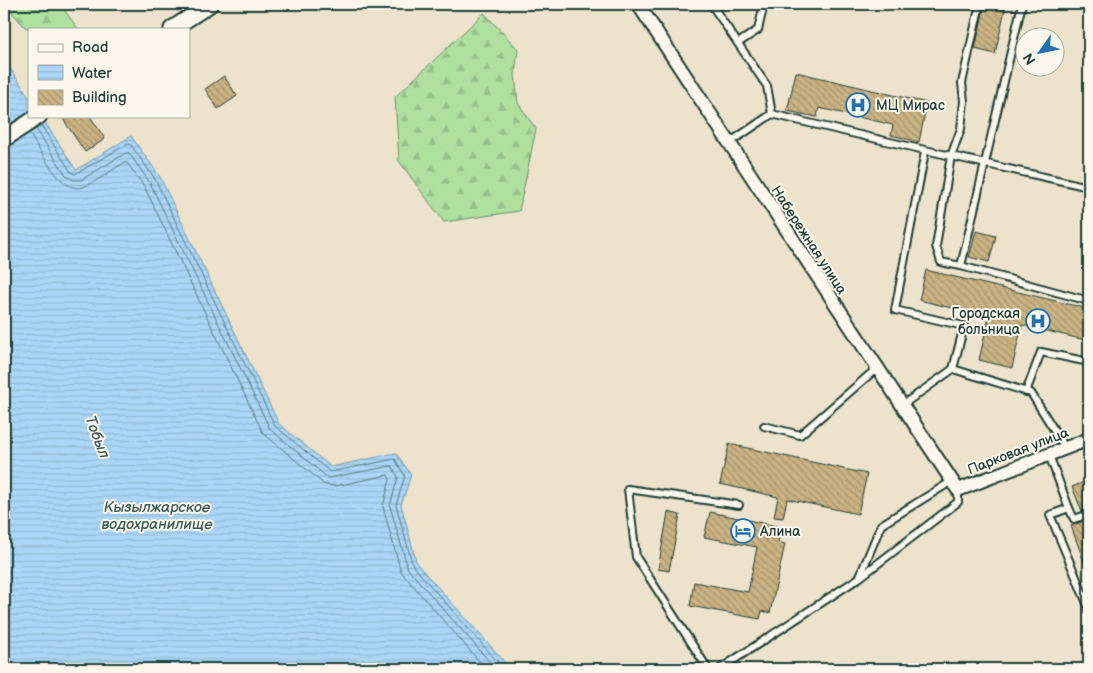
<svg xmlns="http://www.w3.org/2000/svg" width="1093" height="673" font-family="'Balsamiq Sans',sans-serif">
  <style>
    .forest { fill: url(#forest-firs); stroke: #678e6a }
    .water { fill: url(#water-rules); stroke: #7399a9 }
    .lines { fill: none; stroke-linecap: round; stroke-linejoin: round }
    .shore { stroke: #577a82; stroke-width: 1 }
    .building { fill: url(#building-back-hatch); stroke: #1f3d34 }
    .service-casing { stroke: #1f3d34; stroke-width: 10 }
    .minor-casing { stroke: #1f3d34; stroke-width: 16 }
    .tertiary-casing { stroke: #1f3d34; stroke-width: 19 }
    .service { stroke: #fbf7ec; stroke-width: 6 }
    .minor { stroke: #fbf7ec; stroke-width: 12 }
    .tertiary { stroke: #fbf7ec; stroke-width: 15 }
    .labels { text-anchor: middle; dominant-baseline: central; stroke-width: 4; stroke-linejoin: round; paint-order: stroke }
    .poi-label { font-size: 14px; fill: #1f3d34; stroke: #fbf7ec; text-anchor: start }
    .street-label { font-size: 14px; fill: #1f3d34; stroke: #fbf7ec }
    .water-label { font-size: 15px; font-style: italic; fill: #3b5c5b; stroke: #fbf7ec }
  </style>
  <defs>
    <pattern id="forest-firs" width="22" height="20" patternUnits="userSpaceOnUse" patternTransform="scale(1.25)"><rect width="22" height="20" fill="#afe0a0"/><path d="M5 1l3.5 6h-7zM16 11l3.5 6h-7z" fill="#96c18a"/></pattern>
    <pattern id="water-rules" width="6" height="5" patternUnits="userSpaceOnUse" patternTransform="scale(1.25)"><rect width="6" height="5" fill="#abd6f7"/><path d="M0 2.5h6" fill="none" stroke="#93b9d4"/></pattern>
    <pattern id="building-back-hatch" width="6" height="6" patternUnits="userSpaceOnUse" patternTransform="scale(1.25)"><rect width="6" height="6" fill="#cbb383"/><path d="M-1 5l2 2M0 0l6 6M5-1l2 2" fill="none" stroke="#a4936c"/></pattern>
  </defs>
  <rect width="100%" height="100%" fill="#ede3cc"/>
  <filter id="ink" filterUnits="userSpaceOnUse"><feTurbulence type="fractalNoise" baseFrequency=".02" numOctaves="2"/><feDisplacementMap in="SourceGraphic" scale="10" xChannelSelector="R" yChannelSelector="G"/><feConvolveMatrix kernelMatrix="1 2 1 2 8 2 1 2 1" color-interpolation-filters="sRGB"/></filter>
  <g filter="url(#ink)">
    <g class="forest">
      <path d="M8,4H60L78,29L26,28L14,15Z"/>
      <path d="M484,13L518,49L515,75L518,103L536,129L519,211L444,222L399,161L395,97Z"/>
    </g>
    <path class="water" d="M4,59L29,97V116H41L76,170L131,136L160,177L279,424L331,467L396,453L411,475L401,505L417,564L511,669H4Z"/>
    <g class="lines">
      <g class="shore">
        <path d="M41,125L71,172L75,174L128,144L131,145L155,179L275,426L330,472L395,459L405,476L396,505L413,566L504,669"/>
        <path d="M36,129L66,175L73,180H81L126,153H129L150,183L270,429L328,478L392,466L398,477L390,506L408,569L496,669"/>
        <path d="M29,133C40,149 61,195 83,187C97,182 111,170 124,163H127L144,186L263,433L325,485L335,486L388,475L390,479L383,507L401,572L486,669"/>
      </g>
    </g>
    <g class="building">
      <path d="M985,4L1006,5L995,54L975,49Z"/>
      <path d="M796,72L927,103L919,142L891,135L893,125L819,108L817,117L787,111Z"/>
      <path d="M224,76L237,96L218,109L205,89Z"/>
      <path d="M61,116H90L105,139L85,152Z"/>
      <path d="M976,231L996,236L989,262L969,257Z"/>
      <path d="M926,270L1089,309V341L1022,325L1012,368L979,360L989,317L919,300Z"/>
      <path d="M729,444L867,474L858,514L787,499L783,518L774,517L778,497L720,484Z"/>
      <path d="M1089,480V509L1082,511L1072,487Z"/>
      <path d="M668,512L680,515L669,571L658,569Z"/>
      <path d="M710,512L781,527L778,542L785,544L770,613L762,611L760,619L690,606L694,582L748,592L757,547L704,537Z"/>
      <path d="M1089,519V573H1088L1071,526Z"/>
    </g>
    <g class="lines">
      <g class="service-casing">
        <g id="service">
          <path d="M711,4L767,86L772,114"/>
          <path d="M980,4L962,83L964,101L961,129L951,156L936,246L941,262L961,266L1022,4"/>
          <path d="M738,43L758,30L764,4"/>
          <path d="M729,143L772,114C877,140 983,163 1089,187"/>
          <path d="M925,152L895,310L964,326L953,369"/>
          <path d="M961,266L1089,301"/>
          <path d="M1026,392L1041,352L1089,362"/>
          <path d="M901,406L953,369L1031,393L1066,449"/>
          <path d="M764,426L800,435L876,369"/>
          <path d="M1049,455L1069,508L1050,515L1089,608"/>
          <path d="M1069,508L1074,519L1089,514"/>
          <path d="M860,576L881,525L952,481"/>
          <path d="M708,669L636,557L628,489L739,505"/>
          <path d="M720,669L859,578L958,502V490"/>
        </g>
      </g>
      <g class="minor-casing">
        <path id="minor" d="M638,4L958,490L1089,439"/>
      </g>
      <g class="tertiary-casing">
        <g id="tertiary">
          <path d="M172,29L210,4"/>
          <path d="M4,139L39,116"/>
        </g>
      </g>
      <use href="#service" class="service"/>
      <use href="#minor" class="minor"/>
      <use href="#tertiary" class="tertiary"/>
    </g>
  </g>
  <defs>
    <g id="hospital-ring" transform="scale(1.25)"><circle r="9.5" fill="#fbf7ec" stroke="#1f6fb2" stroke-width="1.5"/><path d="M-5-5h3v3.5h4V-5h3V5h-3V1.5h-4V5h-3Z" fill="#1f6fb2"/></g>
    <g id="hotel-ring" transform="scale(1.25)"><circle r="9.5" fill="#fbf7ec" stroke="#1f6fb2" stroke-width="1.5"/><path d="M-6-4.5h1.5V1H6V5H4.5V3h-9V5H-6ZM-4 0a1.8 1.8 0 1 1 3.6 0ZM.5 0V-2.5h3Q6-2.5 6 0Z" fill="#1f6fb2"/></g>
  </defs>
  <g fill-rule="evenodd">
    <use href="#hospital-ring" x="858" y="105"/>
    <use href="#hospital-ring" x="1038" y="321"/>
    <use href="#hotel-ring" x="743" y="531"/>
  </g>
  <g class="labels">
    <g class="poi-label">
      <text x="876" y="105">МЦ Мирас</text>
      <text x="1020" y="313" text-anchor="end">Городская<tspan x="1020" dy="16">больница</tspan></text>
      <text x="760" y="531">Алина</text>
    </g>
    <g class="street-label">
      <text transform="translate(809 240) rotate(57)">Набережная улица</text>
      <text transform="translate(1018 451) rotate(-21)">Парковая улица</text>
    </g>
    <g class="water-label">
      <text transform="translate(97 437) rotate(69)">Тобыл</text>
      <text x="157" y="507">Кызылжарское<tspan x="157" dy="17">водохранилище</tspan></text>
    </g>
  </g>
  <rect width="1093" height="673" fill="none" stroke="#fbf7ec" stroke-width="20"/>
  <rect x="10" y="10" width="1073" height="653" fill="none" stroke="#1f3d34" stroke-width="2" filter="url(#ink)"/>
  <rect x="28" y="28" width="162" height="90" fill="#fbf7ec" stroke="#a3ada2"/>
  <rect x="38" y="44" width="25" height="8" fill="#fbf7ec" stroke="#a3ada2"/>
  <text x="72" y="52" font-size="15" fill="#1f3d34">Road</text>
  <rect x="38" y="65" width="25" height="15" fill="url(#water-rules)" stroke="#a3ada2"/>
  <text x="72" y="78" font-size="15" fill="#1f3d34">Water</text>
  <rect x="38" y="90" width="25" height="15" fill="url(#building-back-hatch)" stroke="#a3ada2"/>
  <text x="72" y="102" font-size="15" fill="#1f3d34">Building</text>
  <g transform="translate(1040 52) rotate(237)"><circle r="24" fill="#fbf7ec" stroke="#a3ada2"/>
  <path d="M0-4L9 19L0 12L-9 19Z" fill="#1f6fb2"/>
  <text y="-8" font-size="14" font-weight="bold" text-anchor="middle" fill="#1f3d34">N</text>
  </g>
</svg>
